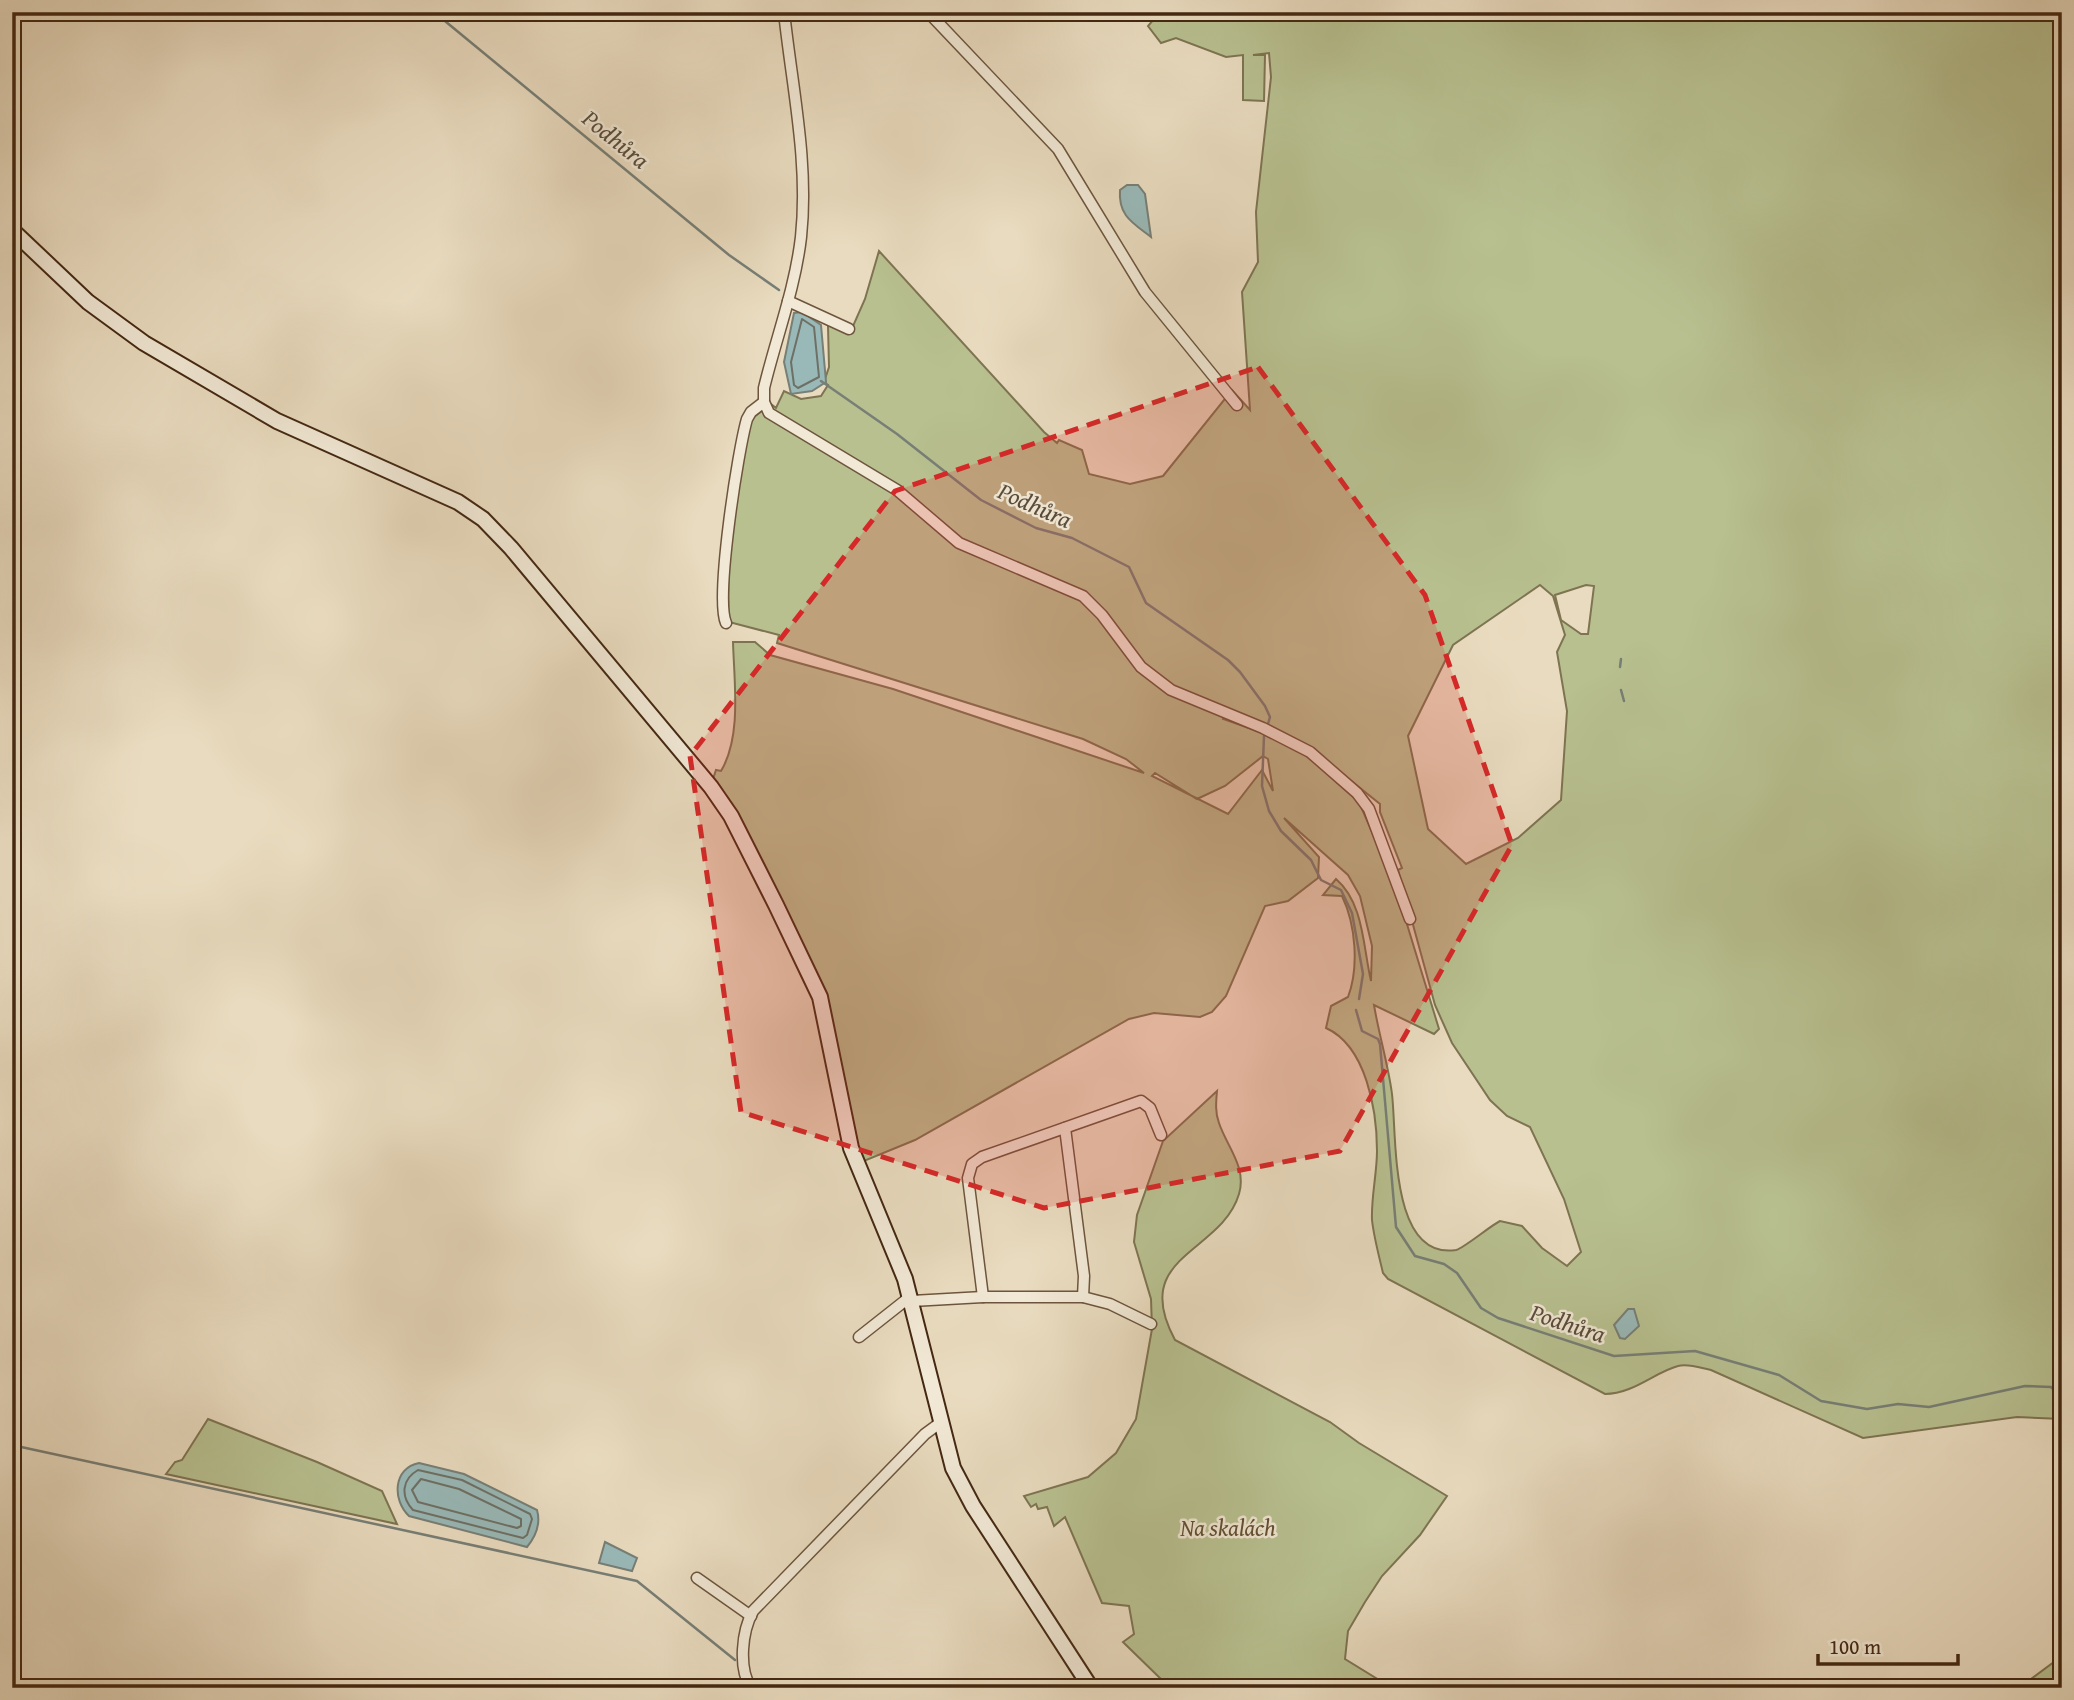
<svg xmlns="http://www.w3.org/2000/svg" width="2074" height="1700" font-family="'Gentium Book Plus',serif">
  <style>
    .green { fill: #b8c090; stroke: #7e7451; stroke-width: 2; fill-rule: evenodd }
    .water { fill: #99b9b8; stroke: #777f76; stroke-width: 2 }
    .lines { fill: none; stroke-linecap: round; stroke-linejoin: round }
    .shore { stroke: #6e7065; stroke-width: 2 }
    .stream { stroke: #777f76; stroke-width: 2.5 }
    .minor-casing { stroke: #6d553d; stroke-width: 13 }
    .secondary-casing { stroke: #442812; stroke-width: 18 }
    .minor { stroke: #f1e8d5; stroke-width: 10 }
    .secondary { stroke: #f1e8d5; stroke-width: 14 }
    .marked { fill: #d62828; fill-opacity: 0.2; stroke: #d62828; stroke-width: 5; stroke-dasharray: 14 9; stroke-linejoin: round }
    .labels { text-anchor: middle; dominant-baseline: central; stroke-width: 5; stroke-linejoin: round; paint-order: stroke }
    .park-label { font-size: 23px; font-style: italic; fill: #614e32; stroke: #f1e8d5 }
    .water-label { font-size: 24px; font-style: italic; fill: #594c3c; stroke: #f1e8d5 }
  </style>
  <rect width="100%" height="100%" fill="#e9dbbf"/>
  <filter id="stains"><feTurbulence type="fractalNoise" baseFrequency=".00286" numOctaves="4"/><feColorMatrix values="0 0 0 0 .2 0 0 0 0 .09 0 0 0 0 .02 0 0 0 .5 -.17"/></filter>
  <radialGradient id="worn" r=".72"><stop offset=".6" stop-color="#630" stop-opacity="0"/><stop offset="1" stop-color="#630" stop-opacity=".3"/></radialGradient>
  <g class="green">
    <path d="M1160,12H2062V1419L2017,1417L1863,1438L1711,1370C1701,1368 1688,1363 1678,1366C1655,1372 1633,1394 1605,1394L1388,1279L1383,1273C1379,1256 1374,1238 1372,1220C1371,1198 1377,1173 1377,1151C1377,1110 1366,1046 1326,1028L1331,1006L1348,997C1359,968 1356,925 1342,896L1323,895L1336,879C1364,903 1363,947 1371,981L1372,946L1360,896L1348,875L1284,818L1319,857L1318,878L1288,901L1265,906L1226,996L1212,1012L1200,1017L1154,1013L1129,1019L915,1140L864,1161L857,1157L831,1033L713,779L716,770L721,771C742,736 734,681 733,642H755L770,655L893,689L1144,773L1126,759L1083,739L777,643L779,635L729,622C725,554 737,486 750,420L771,404L776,408L784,391L801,399L821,396L828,385L824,382L829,367L828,326L832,324L850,333L865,299L879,251L1044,432L1057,443L1059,440L1082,450L1089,474L1130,484L1163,476L1232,390L1250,410L1242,292L1258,262L1256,212L1271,77L1269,53L1253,55H1265L1264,101L1243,100V55L1226,57L1176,38L1161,43L1148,26ZM1540,585L1553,596L1565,635L1557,652L1567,711L1561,800L1518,838L1466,864L1428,829L1408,736L1453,645ZM1586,585L1594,586L1588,634H1581L1561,620L1555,595ZM1227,709L1305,744L1380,804V812L1402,868L1398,870L1435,1005L1452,1043L1490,1100L1507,1116L1530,1127L1564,1199L1581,1252L1567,1266L1542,1248L1522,1226L1500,1221C1490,1226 1464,1248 1456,1250C1389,1260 1397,1135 1392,1094C1388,1064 1379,1035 1374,1005L1434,1034L1439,1029L1395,885L1359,802L1294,744L1223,719ZM1263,756L1268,759L1273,791L1262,770L1228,814L1152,776L1155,773L1197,799L1225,786Z"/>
    <path d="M1217,1091C1216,1102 1215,1113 1219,1123C1227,1147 1247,1167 1239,1194C1221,1254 1129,1255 1175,1340L1330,1422L1359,1443L1447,1496L1420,1535L1382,1576L1365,1602L1348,1631L1345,1659L1392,1688C1374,1688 1362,1679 1347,1681L1342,1688H1191L1168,1679L1165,1683L1123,1642L1134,1634L1129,1606L1102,1603L1065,1517L1054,1526L1047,1507L1038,1509L1036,1504L1031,1507L1024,1496L1088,1477L1116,1453L1136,1419L1152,1329L1151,1299L1134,1242L1137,1215L1163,1141Z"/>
    <path d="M208,1419L317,1462L382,1491L397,1524L166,1474L175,1462L182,1460Z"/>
    <path d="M2062,1656V1688H2019Z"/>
  </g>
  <g class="water">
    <path d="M1127,185H1138L1145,194L1151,237C1133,223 1118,216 1120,190Z"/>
    <path d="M802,312L821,325L826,382L812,391L791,394L784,362L794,313Z"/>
    <path d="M1628,1309H1634L1639,1326L1625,1339L1620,1338L1614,1325Z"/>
    <path d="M419,1463L464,1474L537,1510C541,1524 536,1536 527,1547L409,1516C392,1500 393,1468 419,1463Z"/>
    <path d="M605,1542L637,1558L632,1571L599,1563Z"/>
  </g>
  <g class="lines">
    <g class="shore">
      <path d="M802,319L814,327L819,377L798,388L794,385L791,362Z"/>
      <path d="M418,1470L462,1480L530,1514L532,1519L527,1535L523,1538L413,1510C400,1496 402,1479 418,1470Z"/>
      <path d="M421,1479L459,1489L521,1519V1526L517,1528L418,1502L412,1490Z"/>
    </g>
    <g class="stream">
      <path d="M434,12L729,255L779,290"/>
      <path d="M821,381L897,434L981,500L1036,528L1072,538L1129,567L1146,603L1228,660L1240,672L1265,706L1270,717L1268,724"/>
      <path d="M1620,667L1621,659"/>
      <path d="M1621,690L1624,701"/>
      <path d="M1264,736L1262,786L1269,811L1281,831L1311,860L1321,880L1341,890L1352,913L1363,974L1359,999"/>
      <path d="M1356,1010L1362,1031L1378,1039L1380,1044L1396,1227L1415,1256L1444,1264L1457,1273L1481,1308L1498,1318L1614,1356L1695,1351L1779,1375L1821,1401L1867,1409L1898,1404L1929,1407L2025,1386L2051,1387L2062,1398"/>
      <path d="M12,1445L637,1581L735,1660"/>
    </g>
    <g class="minor-casing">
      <g id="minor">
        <path d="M784,12C792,87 809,162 801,237C795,289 776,338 764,388V402L769,413L897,490L959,543L1083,596L1102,615L1141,667L1171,690L1263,728L1310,752L1357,793L1369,809L1410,919"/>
        <path d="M928,12L1058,149L1145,292L1237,405"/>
        <path d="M788,301L849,329"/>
        <path d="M726,623C715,598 738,450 747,419L751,412L764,402"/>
        <path d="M1065,1128L1084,1276L1083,1297"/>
        <path d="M983,1297L968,1178L972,1164L982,1157L1141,1101L1150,1108L1161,1135"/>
        <path d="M912,1301L983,1297H1083L1110,1304L1151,1324"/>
        <path d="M859,1337L911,1296"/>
        <path d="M697,1578L751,1616"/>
        <path d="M751,1688C738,1668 742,1631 753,1611L925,1434L940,1423"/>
      </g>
    </g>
    <g class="secondary-casing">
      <path id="secondary" d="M12,230L88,302L144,343L277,421L458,502L483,519L511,548L711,787L731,816L776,905L820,997L851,1148L905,1279L953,1468L973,1506L1091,1688"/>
    </g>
    <use href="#minor" class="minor"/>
    <use href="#secondary" class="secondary"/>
  </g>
  <path class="marked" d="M1258,367L1425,595L1512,845L1340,1151L1044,1208L741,1112L690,756L895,491Z"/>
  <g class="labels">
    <g class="park-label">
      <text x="1228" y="1527">Na skalách</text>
    </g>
    <g class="water-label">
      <text transform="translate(616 139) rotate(39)">Podhůra</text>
      <text transform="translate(1035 505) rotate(24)">Podhůra</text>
      <text transform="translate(1568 1323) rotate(18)">Podhůra</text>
    </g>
  </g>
  <rect width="2074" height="1700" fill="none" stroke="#e9dbbf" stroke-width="42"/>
  <rect x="14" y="14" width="2046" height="1672" fill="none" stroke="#442812" stroke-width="3.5"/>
  <rect x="21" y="21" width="2032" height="1658" fill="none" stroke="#442812" stroke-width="2"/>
  <path d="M1818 1654v10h140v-10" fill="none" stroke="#442812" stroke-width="3.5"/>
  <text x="1829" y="1654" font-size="21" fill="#442812" stroke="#f1e8d5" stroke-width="5" paint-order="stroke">100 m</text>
  <rect width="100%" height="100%" filter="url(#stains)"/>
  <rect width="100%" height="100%" fill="url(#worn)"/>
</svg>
